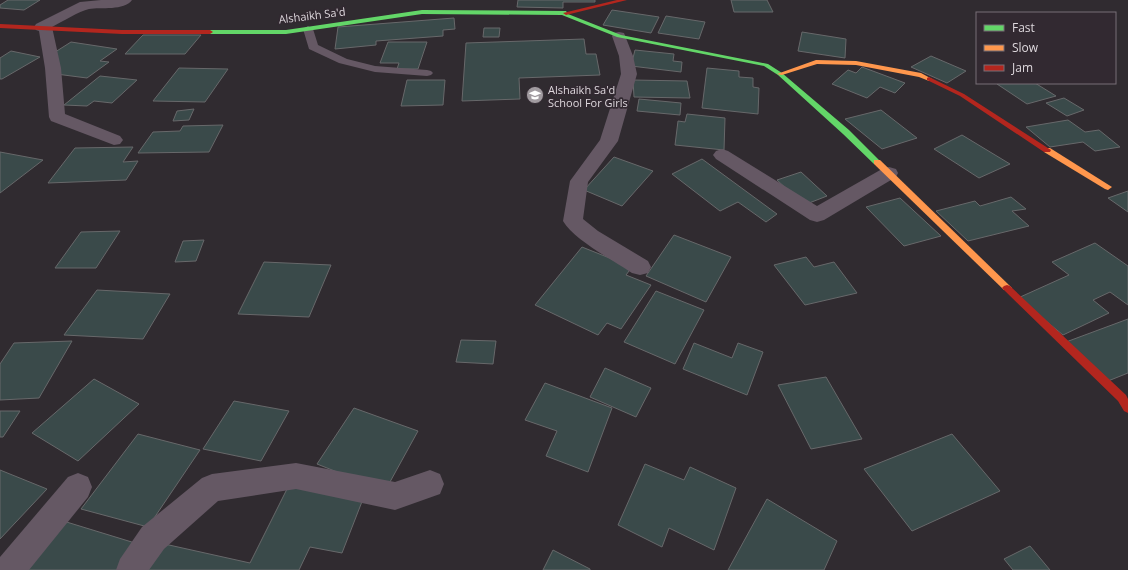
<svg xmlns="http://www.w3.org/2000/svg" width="1128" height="570" font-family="'Open Sans',sans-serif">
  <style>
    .building { fill: #3a4a4a; stroke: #67686a }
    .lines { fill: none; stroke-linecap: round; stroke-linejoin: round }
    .lane { fill: #655864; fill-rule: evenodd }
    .street { fill: #655864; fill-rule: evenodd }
    .fast { fill: #63d668; fill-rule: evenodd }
    .slow { fill: #ff974d; fill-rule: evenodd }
    .jam { fill: #b3261e; fill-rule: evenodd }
    .labels { text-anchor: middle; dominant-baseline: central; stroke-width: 3.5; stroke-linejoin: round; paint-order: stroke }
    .far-street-label { font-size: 11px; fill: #ded8dd; stroke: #322931 }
    .far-poi-label { font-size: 11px; fill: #ded8dd; stroke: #322931; text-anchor: start }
  </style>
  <rect width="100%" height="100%" fill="#302b30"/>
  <g class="building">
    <path d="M8,0H40L24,10L0,8V5Z"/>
    <path d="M518,0H595V2H563V8L517,7Z"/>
    <path d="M731,0H767L773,12H734Z"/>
    <path d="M612,10L659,17L651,33L603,25Z"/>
    <path d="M666,16L705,22L699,39L658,33Z"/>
    <path d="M454,18L455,29L443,30V36L376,41V45L335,49L338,27Z"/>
    <path d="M484,28H500L499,37H483Z"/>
    <path d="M802,32L846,39L845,58L798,51Z"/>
    <path d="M143,35H201L185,54H125Z"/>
    <path d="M584,39L586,54H596L600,75L519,78L520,99L462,101L466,43Z"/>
    <path d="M71,42L117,49L100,61L109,62L87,78L56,74L52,54Z"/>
    <path d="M388,42H427L418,69H397L399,63H380Z"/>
    <path d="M635,50L674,54L673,61L682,62L681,72L631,66Z"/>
    <path d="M11,51L40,57L2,79H0V58Z"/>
    <path d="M931,56L966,71L947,83L911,67Z"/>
    <path d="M862,67L905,83L895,93L880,87L867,98L832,84L848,70L856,73Z"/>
    <path d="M179,68L228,69L205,102L153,101Z"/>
    <path d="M707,68L739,71V77L753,78V87L759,88L758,114L702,108Z"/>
    <path d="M100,76L137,80L112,103L94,101L87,106L64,105Z"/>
    <path d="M407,80H445L443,105L401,106Z"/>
    <path d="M633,80L687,81L690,98L634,97Z"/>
    <path d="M1000,83H1035L1056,96L1027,104L997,84Z"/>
    <path d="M1064,98L1084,110L1067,116L1046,103Z"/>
    <path d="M639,99L681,103L680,115L637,111Z"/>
    <path d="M194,109L189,120L173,121L177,111Z"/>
    <path d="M881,110L917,138L882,149L845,119Z"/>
    <path d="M687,114L725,118L724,150L675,145L678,121L685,122Z"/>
    <path d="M1068,120L1085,132L1099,130L1120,147L1095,151L1083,142L1050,147L1026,127Z"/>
    <path d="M223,125L209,152L138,153L153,132L180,131L183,126Z"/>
    <path d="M962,135L1010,164L979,178L934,149Z"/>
    <path d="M133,147L123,162L138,161L126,180L48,183L75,148Z"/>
    <path d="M0,152L43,160L0,193Z"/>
    <path d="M614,157L653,171L622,206L584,190Z"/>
    <path d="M702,159L777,214L766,222L738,202L720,211L672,174Z"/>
    <path d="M801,172L827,196L804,205L777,180Z"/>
    <path d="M1128,191V212L1108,198Z"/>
    <path d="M1011,197L1026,209L1012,211L1029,226L968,241L936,211L975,201L980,206Z"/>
    <path d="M900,198L941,236L904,246L866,207Z"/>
    <path d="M120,231L96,268H55L81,232Z"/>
    <path d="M674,235L731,257L706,302L646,276Z"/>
    <path d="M204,240L196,261L175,262L183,241Z"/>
    <path d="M1095,243L1128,266V305L1110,292L1093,300L1109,313L1063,335L1018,298L1069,275L1052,262Z"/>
    <path d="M582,247L632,267L626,275L651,285L621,329L607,323L598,335L535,305Z"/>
    <path d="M806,257L814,267L834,262L857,293L805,305L774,265Z"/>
    <path d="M264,262L331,265L309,317L238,314Z"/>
    <path d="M97,290L170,294L143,339L64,335Z"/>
    <path d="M656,291L704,310L675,364L624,342Z"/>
    <path d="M1128,319V373L1108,381L1066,342Z"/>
    <path d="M461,340L496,341L493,364L456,362Z"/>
    <path d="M72,341L39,398L0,400V364L14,343Z"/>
    <path d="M694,343L732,358L738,343L763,352L747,395L683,369Z"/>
    <path d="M605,368L651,388L636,417L590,397Z"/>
    <path d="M826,377L862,439L811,449L778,385Z"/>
    <path d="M94,379L139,404L78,461L32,433Z"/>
    <path d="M545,383L612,408L588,472L546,456L557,431L525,420Z"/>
    <path d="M234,401L289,411L261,461L203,449Z"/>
    <path d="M354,408L418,431L385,491L317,464Z"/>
    <path d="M0,411H20L3,437H0Z"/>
    <path d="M138,434L200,450L148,527L81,509Z"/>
    <path d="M952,434L1000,491L912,531L864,469Z"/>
    <path d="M645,464L684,480L690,467L736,488L714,550L669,528L662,547L618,525Z"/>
    <path d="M0,470L47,489L0,539Z"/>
    <path d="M289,485L363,499L342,553L310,547L299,570H144L160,543L250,563Z"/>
    <path d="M767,499L837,541L824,570H728Z"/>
    <path d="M60,520L135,543L117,570H21Z"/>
    <path d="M1030,546L1050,570H1013L1004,559Z"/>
    <path d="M553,550L590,569V570H543Z"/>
  </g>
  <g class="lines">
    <path class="lane" d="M308,26L313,29L318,45L347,59L375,66L427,70L431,71L433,73L431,75L427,76L375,72L339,63L309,49L303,29Z"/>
    <g class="street">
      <path d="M101,0H132C124,11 101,7 89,9C79,11 62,22 52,27L61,68L65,114L120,136L123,140L120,144L114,145L51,121L49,117L45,68L39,31L36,30L34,27L36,24L80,2Z"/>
      <path d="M619,32L624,33L633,56L637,74L618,141L588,182L583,219L598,231L648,261L651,267L648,273L640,275L632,273C613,260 574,240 563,221L570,181L600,140L621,74L619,56L612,36L614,33Z"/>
      <path d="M722,149L728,151L817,206L882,169L889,167L896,169L898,173L896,177L824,220L817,222L810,220L716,159L713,155L716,151Z"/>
      <path d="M296,463L395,482L430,470L440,474L444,484L440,494L395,510L296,489L218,501L164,549L149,570H116L120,559L142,527L202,478L212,474Z"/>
      <path d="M78,473L88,477L92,487L88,497L29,570H0V557L68,477Z"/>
    </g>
    <path class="fast" d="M422,10L566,11L568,14L621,35L768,64L782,73L849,130L881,162L877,164H874L843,134L778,75L764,66L617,37L562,15L422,14L286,34H210L207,32L210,30H286Z"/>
    <g class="slow">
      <path d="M816,60L856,61L921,73L932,79L929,81L919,77L856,65L817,64L782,75L777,74Z"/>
      <path d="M1044,148H1050L1112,187L1108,190L1105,189L1044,152Z"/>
      <path d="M874,160H880L1010,286L1012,288L1010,290H1004L874,164Z"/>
    </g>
    <g class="jam">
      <path d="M617,0H627L566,15L563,13Z"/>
      <path d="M0,24L122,30H210L213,32L210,34H122L0,28Z"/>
      <path d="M929,77L964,94L1051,150L1050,152H1044L960,96L927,80V78Z"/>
      <path d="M1007,285L1010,286L1126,395L1128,399V413L1124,411L1118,401L1004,290L1002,288L1004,286Z"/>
    </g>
  </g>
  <defs>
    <g id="school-disc" transform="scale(0.9)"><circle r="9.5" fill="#a19ba0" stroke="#322931"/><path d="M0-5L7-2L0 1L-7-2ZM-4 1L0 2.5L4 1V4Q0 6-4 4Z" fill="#fff"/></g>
  </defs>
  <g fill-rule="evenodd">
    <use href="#school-disc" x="535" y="95"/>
  </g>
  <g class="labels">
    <g class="far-street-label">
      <text transform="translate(312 15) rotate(-7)">Alshaikh Sa'd</text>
    </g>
    <g class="far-poi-label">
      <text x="548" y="89">Alshaikh Sa'd<tspan x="548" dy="13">School For Girls</tspan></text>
    </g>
  </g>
  <rect x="976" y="12" width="140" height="72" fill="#322931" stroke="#776f76"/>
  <rect x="984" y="25" width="20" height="6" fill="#63d668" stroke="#776f76"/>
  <text x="1012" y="32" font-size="12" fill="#ded8dd">Fast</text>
  <rect x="984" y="45" width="20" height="6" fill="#ff974d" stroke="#776f76"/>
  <text x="1012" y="52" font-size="12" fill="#ded8dd">Slow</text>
  <rect x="984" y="65" width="20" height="6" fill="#b3261e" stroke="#776f76"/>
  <text x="1012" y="72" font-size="12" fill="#ded8dd">Jam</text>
</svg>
